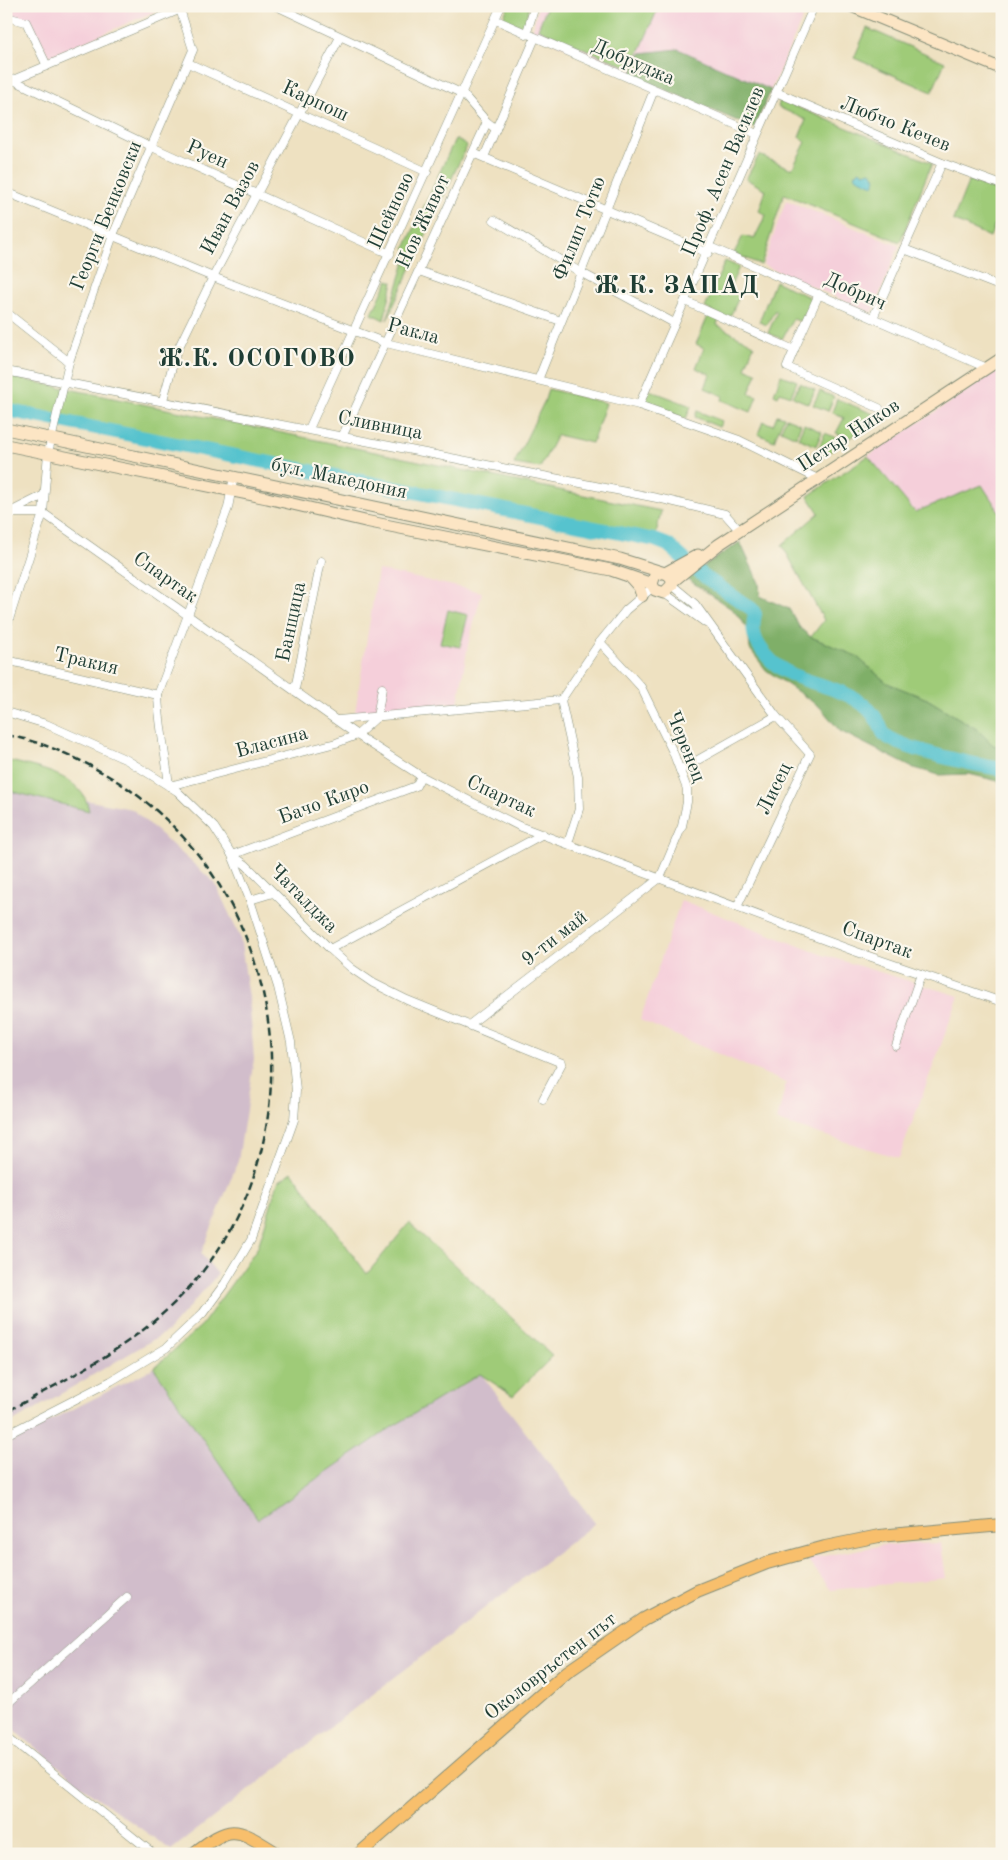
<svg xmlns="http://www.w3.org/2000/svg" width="1008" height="1860" font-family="'Old Standard TT',serif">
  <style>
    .built { fill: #f5cfda }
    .industrial { fill: #d1bdcb }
    .green { fill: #9fcb78; stroke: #5f8456 }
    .forest { fill: #7faf68; stroke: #4f764e }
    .water { fill: #56c3ce; stroke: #3a8081 }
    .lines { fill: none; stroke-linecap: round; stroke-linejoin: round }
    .river { stroke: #56c3ce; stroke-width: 14 }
    .street-casing { stroke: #868f7a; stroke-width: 9 }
    .secondary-casing { stroke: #868f7a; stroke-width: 13 }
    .primary-casing { stroke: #868f7a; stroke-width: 14 }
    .street { stroke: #fff; stroke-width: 8 }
    .secondary { stroke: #fce5c4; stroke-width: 11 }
    .primary { stroke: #f8bf6c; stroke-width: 12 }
    .rail { stroke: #1f3d34; stroke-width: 2.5; stroke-dasharray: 8 4; stroke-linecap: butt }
    .labels { text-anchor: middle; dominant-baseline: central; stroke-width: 4.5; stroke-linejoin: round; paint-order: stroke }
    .street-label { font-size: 20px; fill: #1f3d34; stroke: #fbf7ec }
    .district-label { font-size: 25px; font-weight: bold; letter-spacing: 1px; fill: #1f3d34; stroke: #fbf7ec }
  </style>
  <rect width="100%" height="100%" fill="#fbf7ec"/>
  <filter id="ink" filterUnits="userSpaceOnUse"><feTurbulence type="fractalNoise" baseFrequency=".02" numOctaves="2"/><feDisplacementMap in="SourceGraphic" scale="10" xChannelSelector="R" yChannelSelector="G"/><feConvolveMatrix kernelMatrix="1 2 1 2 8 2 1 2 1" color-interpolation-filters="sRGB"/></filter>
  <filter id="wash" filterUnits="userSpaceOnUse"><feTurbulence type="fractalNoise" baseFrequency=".0096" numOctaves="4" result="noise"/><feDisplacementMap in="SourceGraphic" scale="20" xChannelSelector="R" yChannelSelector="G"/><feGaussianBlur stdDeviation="1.12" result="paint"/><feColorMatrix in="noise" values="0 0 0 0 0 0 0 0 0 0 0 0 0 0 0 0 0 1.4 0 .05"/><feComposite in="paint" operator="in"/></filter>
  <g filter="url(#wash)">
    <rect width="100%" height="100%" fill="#eee1c1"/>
    <g class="built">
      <path d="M6,6H164L165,7L49,57L29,19L6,15Z"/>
      <path d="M538,6H808L754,128L532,33Z"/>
      <path d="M786,200L899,246L872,313L763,265Z"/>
      <path d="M1002,368V516L982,485L915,512L868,456Z"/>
      <path d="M378,570L482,592L468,645L458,703L355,712Z"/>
      <path d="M681,900L820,954L959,996L899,1158L777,1121L786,1083L640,1020Z"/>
      <path d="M941,1543L946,1578L831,1590L807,1559L884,1545Z"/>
    </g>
    <g class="industrial">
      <path d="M6,785L132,809L215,883L240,937L249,997L254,1059L238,1161L201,1254L218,1274L168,1331L6,1426Z"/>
      <path d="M154,1368L258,1518L392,1427L481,1374L595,1523L171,1850L88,1791L6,1723V1443Z"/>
    </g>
    <g class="green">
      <path d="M508,6H529L524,27L503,19Z"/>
      <path d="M547,6H659L632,69L538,29Z"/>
      <path d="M867,28L945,62L932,92L854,58Z"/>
      <path d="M780,100L932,163L900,242L784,194L761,265L734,253L743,236L754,239L766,215L759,211L766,190L746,179L759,155L792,169L806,142L799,137L806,120L778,107Z"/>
      <path d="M455,139L467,145L387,320L405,262L408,264L413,253L405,248Z"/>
      <path d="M969,180L1002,193V206L990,237L953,220Z"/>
      <path d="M725,261L739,267L729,290L740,295L729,319L705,308Z"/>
      <path d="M388,280L393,282L384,320L372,314Z"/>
      <path d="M775,281L811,298L802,322L793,319L782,339L768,333L777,312L775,310L767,325L759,322Z"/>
      <path d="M709,314L719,318L717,325L754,345L745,368L757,373L749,393L757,396L751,412L722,400L723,396L705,388L710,374L696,368L704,348L696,344Z"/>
      <path d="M781,375L797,381L791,396L780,392L778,396L774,394Z"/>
      <path d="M6,376L661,511L655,539L6,411Z"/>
      <path d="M800,383L815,390L809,404L793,397Z"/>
      <path d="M548,389L606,403L592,443L557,435L540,468L514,464L545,400Z"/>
      <path d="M649,390L691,406L686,419L644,404Z"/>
      <path d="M820,391L834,397L828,411L813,405Z"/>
      <path d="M837,399L881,417L849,439L836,433L844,418L832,412Z"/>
      <path d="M697,411L722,421L719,427L695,417Z"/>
      <path d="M777,415L784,417L774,441L758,434L763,421L773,425Z"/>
      <path d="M786,418L801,424L796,437L781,430Z"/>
      <path d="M804,424L822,432L816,446L798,438Z"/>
      <path d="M825,433L846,442L812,463Z"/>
      <path d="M868,456L915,512L982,485L1002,516V748L993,745L978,730L927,699L887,683L856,656L811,637L824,620L782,545L819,513L808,496Z"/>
      <path d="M448,610L468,615L460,647L440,643Z"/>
      <path d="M6,760C36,768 84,774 89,811L6,790Z"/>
      <path d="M292,1172L367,1274L409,1223L553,1356L513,1396L480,1374L392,1427L258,1519L154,1368L202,1325L258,1247L278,1182Z"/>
    </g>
    <g class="forest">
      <path d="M678,49L771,90L754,128L631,75L641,53Z"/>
      <path d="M740,542L759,583L760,596L789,609L800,628L811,637L856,656L887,683L927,699L978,730L993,745L1002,748V782L969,774L939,775L911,767L840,731L820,707L766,670L750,649L748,629L733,610L686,578Z"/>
    </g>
    <path class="water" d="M860,170L863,173L871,171L876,179L873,185L857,178L855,175Z"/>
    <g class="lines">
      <path class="river" d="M6,410L655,540L668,545L702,575L752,609L755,614C751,631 754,641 766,655C790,684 827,681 857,700C865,705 873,713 878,722C881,726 881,731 885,735C903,750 976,765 1002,769"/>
    </g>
  </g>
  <g filter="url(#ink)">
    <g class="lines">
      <g class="street-casing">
        <g id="street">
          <path d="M276,6L463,94L487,122"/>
          <path d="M6,17L26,22L47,66"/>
          <path d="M496,20L757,134"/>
          <path d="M526,35L535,6"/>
          <path d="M188,63L427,172"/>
          <path d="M13,80L152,147L390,254"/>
          <path d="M6,83L188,6"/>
          <path d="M776,92L942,163L1002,185"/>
          <path d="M473,153L708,253"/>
          <path d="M484,157L496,129"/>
          <path d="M6,192L213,277L386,343L639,405L739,440L818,479"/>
          <path d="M494,220L580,272L674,323"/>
          <path d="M710,247L987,368"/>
          <path d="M904,249L1002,287"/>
          <path d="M419,271L561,321"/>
          <path d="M685,301L794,350L787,367L879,408"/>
          <path d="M6,312L69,362"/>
          <path d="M873,318L942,163"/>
          <path d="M794,350L819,294"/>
          <path d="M6,371L662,499L725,514L740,531"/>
          <path d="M538,380L654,90"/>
          <path d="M163,400L176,353L213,277L340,37"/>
          <path d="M639,405L814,6"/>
          <path d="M309,429L501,6"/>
          <path d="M343,435L487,122L496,129L535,38"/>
          <path d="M234,476L228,508L158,695C159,725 166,756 169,786L336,743L357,735L377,717"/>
          <path d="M12,513H43"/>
          <path d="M43,513L357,735L421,776L519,826L854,951L1002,1002"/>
          <path d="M6,514L44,495"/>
          <path d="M672,585L695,604L776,716L810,754L737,907"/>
          <path d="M664,593L706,623"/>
          <path d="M6,629L43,513L48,453L69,362L113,235L193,50L179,6"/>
          <path d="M6,660L158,695"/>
          <path d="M295,689L321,561"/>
          <path d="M561,700L600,642L626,610L653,587"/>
          <path d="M561,700L578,777L579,809L568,843"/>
          <path d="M6,712L46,724L127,760L177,791L214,827L232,855L246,865L330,949L351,968L373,983L407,1000L562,1063L543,1099"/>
          <path d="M377,717L382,688"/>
          <path d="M338,720L561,700"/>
          <path d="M680,770L776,716"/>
          <path d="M232,855L416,786L421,776"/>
          <path d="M250,900L273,893"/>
          <path d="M330,949L543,834"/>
          <path d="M469,1025L660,878L682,826L687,802V789L673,752L641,687L600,642"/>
          <path d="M896,1046L921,974"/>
          <path d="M6,1435L111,1381L166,1348L203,1313L225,1283L251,1240L294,1120L296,1091L291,1042L278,987L250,900L232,855"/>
          <path d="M6,1705L127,1597"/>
          <path d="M6,1735L154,1854"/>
        </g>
      </g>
      <g class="secondary-casing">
        <g id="secondary">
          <path d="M851,6L1002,69"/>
          <path d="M6,429L620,559L668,574L672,579V585L664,593L655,590L652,584L655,575L661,573"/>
          <path d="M6,445L267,498L365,521L611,570L652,584"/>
          <path d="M665,573L698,555"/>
          <path d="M630,577L639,587L642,596"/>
          <path d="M672,582L718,545L1002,358"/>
        </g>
      </g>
      <g class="primary-casing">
        <g id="primary">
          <path d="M193,1854C234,1822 236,1828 278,1854"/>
          <path d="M359,1854L567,1672L644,1619L697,1591L767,1563L825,1547L879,1536L1002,1525"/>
        </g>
      </g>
      <use href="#street" class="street"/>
      <use href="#secondary" class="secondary"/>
      <use href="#primary" class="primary"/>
      <path class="rail" d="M6,735C41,741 74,756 105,774C265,866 319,1080 225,1239C172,1327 93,1365 6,1412"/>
    </g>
  </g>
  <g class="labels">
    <g class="street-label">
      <text transform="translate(633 63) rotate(23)">Добруджа</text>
      <text transform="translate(315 102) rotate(25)">Карпош</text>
      <text transform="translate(895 125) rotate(22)">Любчо Кечев</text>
      <text transform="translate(207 155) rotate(24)">Руен</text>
      <text transform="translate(724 172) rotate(-67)">Проф. Асен Василев</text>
      <text transform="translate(231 208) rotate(-62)">Иван Вазов</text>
      <text transform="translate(392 211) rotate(-65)">Шейново</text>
      <text transform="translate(107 216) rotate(-68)">Георги Бенковски</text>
      <text transform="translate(424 222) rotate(-65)">Нов Живот</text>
      <text transform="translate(580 229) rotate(-68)">Филип Тотю</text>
      <text transform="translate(855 292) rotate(24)">Добрич</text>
      <text transform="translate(413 332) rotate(15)">Ракла</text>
      <text transform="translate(380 426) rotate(11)">Сливница</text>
      <text transform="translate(849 436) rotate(-33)">Петър Ников</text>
      <text transform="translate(339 479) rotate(12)">бул. Македония</text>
      <text transform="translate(165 578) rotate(35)">Спартак</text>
      <text transform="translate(292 622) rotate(-78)">Банщица</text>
      <text transform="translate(86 662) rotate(13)">Тракия</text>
      <text transform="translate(272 743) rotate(-15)">Власина</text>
      <text transform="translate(685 747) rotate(68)">Черенец</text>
      <text transform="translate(775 789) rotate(-64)">Лисец</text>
      <text transform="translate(501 797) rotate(25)">Спартак</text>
      <text transform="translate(324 803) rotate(-20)">Бачо Киро</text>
      <text transform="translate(303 899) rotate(45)">Чаталджа</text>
      <text transform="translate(555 939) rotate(-38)">9-ти май</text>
      <text transform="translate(877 941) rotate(20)">Спартак</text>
      <text transform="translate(551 1667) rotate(-38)">Околовръстен път</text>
    </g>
    <g class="district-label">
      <text x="677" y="286">Ж.К. ЗАПАД</text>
      <text x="257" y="359">Ж.К. ОСОГОВО</text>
    </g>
  </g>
  <rect width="1008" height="1860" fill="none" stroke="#fbf7ec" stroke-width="25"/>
</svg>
